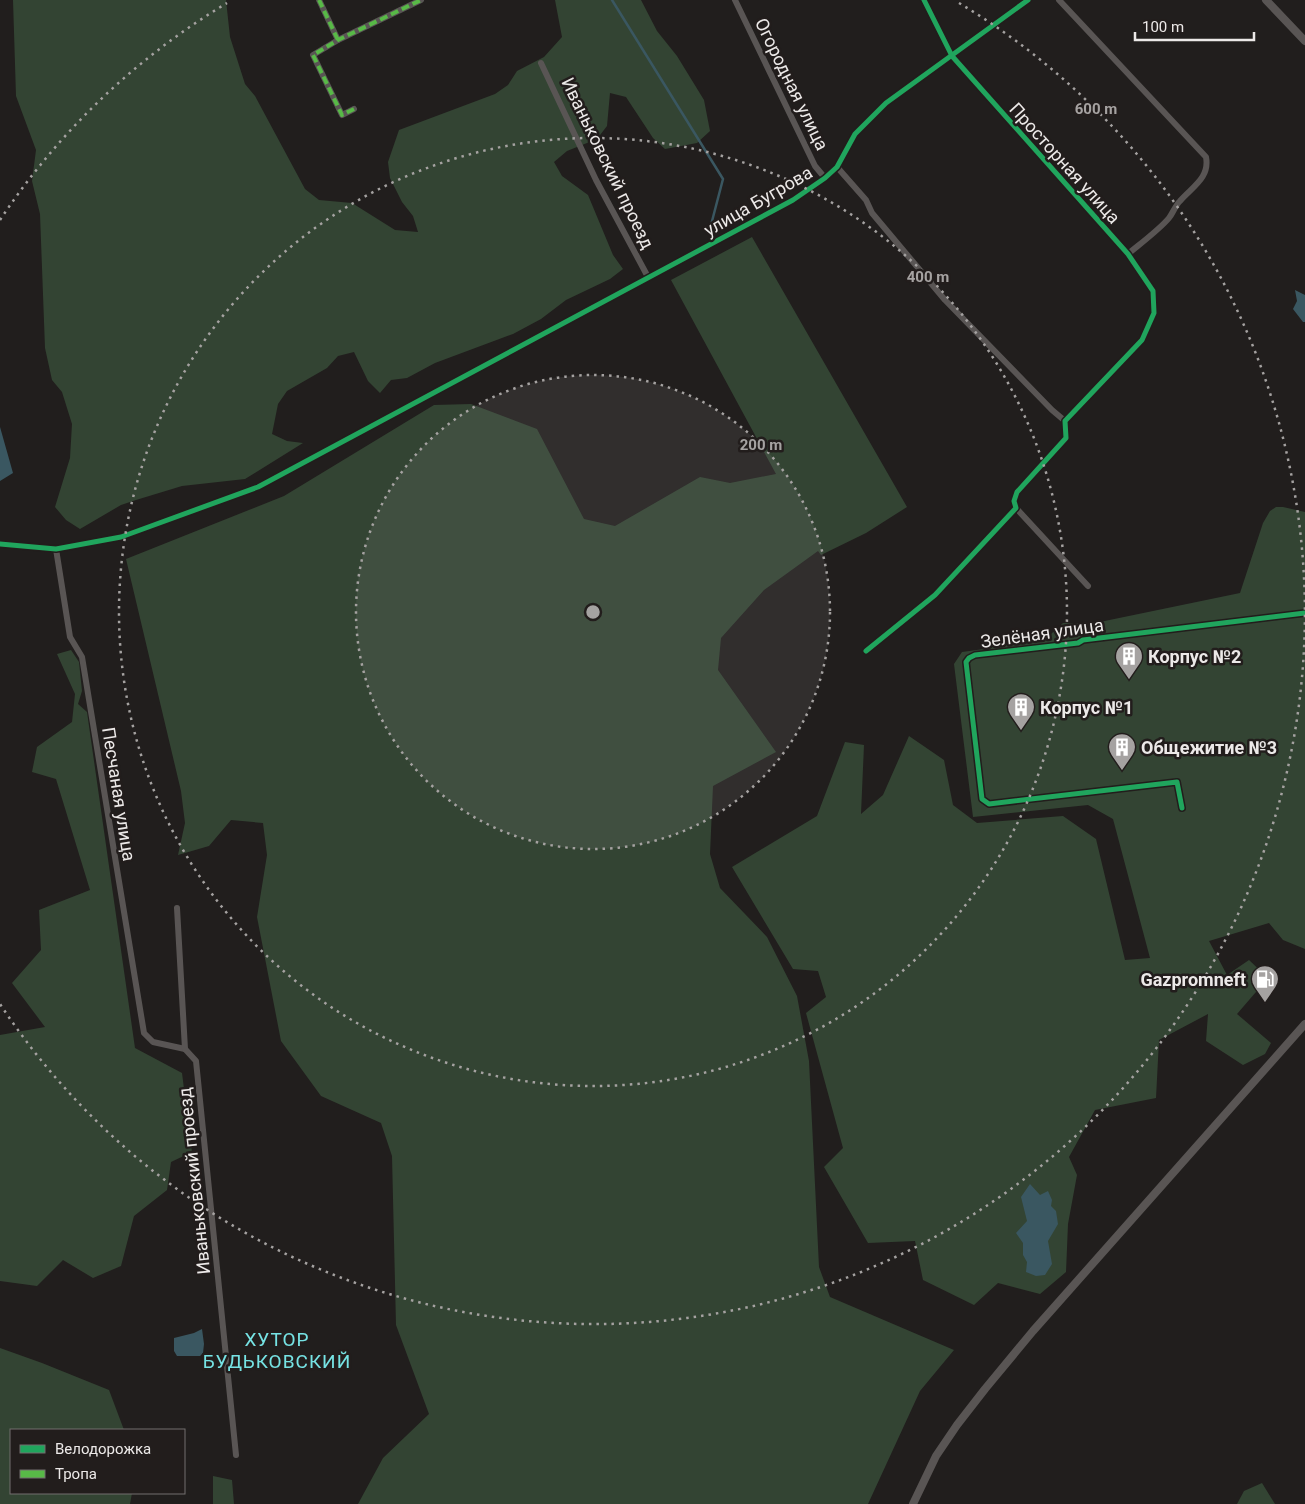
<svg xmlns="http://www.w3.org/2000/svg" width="1305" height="1504" font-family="Roboto,sans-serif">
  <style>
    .green { fill: #343 }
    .water { fill: #3a5761 }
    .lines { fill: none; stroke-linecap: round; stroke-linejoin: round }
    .stream { stroke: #3a5761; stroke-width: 2.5 }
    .minor { stroke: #595554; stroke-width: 6 }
    .tertiary { stroke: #595554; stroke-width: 8 }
    .quiet { stroke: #58b947; stroke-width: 4; stroke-dasharray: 8 4; stroke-linecap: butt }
    .cycleway-casing { stroke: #221d1c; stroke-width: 8 }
    .cycleway { stroke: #20a55d; stroke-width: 5 }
    .ring { fill: none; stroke: #a5a2a1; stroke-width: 2.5; stroke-dasharray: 2.5 5 }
    .labels { text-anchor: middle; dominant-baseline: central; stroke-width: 5; stroke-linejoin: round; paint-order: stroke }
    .street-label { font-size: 18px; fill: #ece9e8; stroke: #221d1c }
    .poi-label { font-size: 18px; font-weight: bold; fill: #ece9e8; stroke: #221d1c; text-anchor: start }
    .neighbourhood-label { font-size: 19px; letter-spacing: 1px; fill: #76e3e4; stroke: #221d1c }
    .centre { fill: #a5a2a1; stroke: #221d1c; stroke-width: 2.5 }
    .ring-label { font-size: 15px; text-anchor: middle; font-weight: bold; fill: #a5a2a1; stroke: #221d1c; stroke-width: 5; stroke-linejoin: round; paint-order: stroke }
  </style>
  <rect width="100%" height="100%" fill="#211e1d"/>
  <g class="green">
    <path d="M13,0H226L230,37L245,84L255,96L305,189L319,200L352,203L395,230L418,232L413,216L402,202L390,178L388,162L399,130L495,94L508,85L517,71L544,57L562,37L555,0H641L657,31L677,56L704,100L710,131L697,143L665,149L653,138L626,97L610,93L607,126L597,139L567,151L554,162L562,176L588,195L613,255L623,269L610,279L566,300L541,319L513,334L435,363L407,378L391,380L380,393L368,381L354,352L338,356L327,368L287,391L278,404L272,434L287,441L303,443L245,479L182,486L136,500L121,505L80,529L66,520L55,507L70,458L72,424L62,392L52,380L45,348L40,214L32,181L36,150L16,96Z"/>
    <path d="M752,237L907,507L866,533L821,555L818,551L764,590L721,638L718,670L776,752L713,786L710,854L720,888L767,937L797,996L809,1061L819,1267L830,1297L954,1350L920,1391L868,1504H358L383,1458L429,1414L396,1325L392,1156L381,1123L321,1096L281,1041L257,917L267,855L263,823L231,820L209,846L178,855L185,823L181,791L126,559L284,496L434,405L471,404L537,429L584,519L615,526L700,477L730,483L776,474L671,280Z"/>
    <path d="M1276,507H1283L1305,512V949L1283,940L1269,923L1209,941L1227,975L1249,960L1268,978L1237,1014L1271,1043L1265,1054L1243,1065L1206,1041L1208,1014L1159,1040L1156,1098L1095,1110L1069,1157L1077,1175L1068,1224L1066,1272L1040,1294L998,1283L974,1305L923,1280L915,1241L868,1243L824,1167L843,1148L806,1013L826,997L818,971L793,969L732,867L817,816L845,742L864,745L861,814L883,795L909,736L944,760L953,805L977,823L1063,816L1096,839L1125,960L1150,958L1113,819L1088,805L973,817L954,664L962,652L991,648L996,641L1051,634L1063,623H1095L1240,593L1263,523L1270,511Z"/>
    <path d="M71,650L79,662L82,691L78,704L87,712L135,1048L182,1073L192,1152L171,1162L167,1190L134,1216L121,1266L93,1278L63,1260L37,1286L0,1281V1035L45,1027L12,983L41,950L39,910L90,890L56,779L32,772L37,747L72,722L75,694L57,654Z"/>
    <path d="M0,1348L42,1363L109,1390L124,1430H11V1493H132L130,1504H0Z"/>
    <path d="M213,1476L232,1480L234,1504H213Z"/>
    <path d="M1262,1483L1275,1504H1237L1244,1491Z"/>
  </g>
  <g class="water">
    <path d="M1295,290L1305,295V322H1303L1293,309L1297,301Z"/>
    <path d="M0,427L13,473L0,481Z"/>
    <path d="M1030,1184L1040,1195L1048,1191L1052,1200L1051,1206L1056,1211L1058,1224L1048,1241L1052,1264L1045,1275L1036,1276L1026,1272L1027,1262L1023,1255V1243L1016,1233L1027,1221L1021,1197Z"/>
    <path d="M202,1329L204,1344L203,1353L200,1356H177L174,1351V1338L194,1333Z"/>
  </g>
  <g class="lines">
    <path class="stream" d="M612,0L723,179L711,225"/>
    <g class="minor">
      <path d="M319,0L338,40"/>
      <path d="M735,0L815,166L825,178"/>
      <path d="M1059,0L1206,157C1210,178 1192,187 1180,201C1175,206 1173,213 1169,218C1160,229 1140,244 1128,254"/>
      <path d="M541,63L596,180L648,277"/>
      <path d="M354,109L342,115L313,55L338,40L421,0"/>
      <path d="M837,167L866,200L872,213L945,300L1052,410L1065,421"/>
      <path d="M1016,508L1088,586"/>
      <path d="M0,544L56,549L121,537L258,487L793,200L825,178L837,167L855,134L886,103L1028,0"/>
      <path d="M56,549L70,637L82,657L144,1033L153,1042L185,1049"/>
      <path d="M866,651L935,595L1016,508L1014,501L1017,492L1066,438L1065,421L1142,340L1154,313L1153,291L1128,254L952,56L924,0"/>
      <path d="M1182,808L1177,782L989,804L982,799L966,662L969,658L975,655L1078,643L1083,640L1305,613"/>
      <path d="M177,908L185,1049L196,1061L236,1455"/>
    </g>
    <g class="tertiary">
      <path d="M1266,0L1305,41"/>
      <path d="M913,1504L936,1456L957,1425L985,1389L1033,1331L1305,1024"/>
    </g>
    <g class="quiet">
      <path d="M319,0L338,40"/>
      <path d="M354,109L342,115L313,55L338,40L421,0"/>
    </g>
    <g class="cycleway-casing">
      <g id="cycleway">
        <path d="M0,544L56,549L121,537L258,487L793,200L825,178L837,167L855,134L886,103L1028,0"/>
        <path d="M866,651L935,595L1016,508L1014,501L1017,492L1066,438L1065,421L1142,340L1154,313L1153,291L1128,254L952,56L924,0"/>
        <path d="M1182,808L1177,782L989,804L982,799L966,662L969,658L975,655L1078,643L1083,640L1305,613"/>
      </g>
    </g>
    <use href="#cycleway" class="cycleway"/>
  </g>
  <circle cx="593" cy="612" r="237" fill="#a5a2a1" fill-opacity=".12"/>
  <g class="ring">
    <circle cx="593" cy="612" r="237"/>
    <circle cx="593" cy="612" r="474"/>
    <path d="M0 220A711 711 0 0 1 227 3M959 3A711 711 0 1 1 0 1004"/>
  </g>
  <defs>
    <g id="building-pin" transform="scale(1.4375)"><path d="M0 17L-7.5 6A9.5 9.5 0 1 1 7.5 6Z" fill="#a5a2a1" stroke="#221d1c"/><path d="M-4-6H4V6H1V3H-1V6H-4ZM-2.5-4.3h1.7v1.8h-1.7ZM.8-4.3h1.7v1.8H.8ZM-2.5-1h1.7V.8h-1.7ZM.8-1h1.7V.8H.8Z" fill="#fff"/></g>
    <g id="fuel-pin" transform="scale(1.4375)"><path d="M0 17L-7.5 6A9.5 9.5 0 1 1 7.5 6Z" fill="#a5a2a1" stroke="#221d1c"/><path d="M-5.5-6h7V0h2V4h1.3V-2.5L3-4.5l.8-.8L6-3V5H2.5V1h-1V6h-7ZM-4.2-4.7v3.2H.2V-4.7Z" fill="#fff"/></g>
  </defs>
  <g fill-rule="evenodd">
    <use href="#building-pin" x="1129" y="656"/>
    <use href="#building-pin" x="1021" y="707"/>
    <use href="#building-pin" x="1122" y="747"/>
    <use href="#fuel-pin" x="1265" y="979"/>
  </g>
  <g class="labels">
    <g class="street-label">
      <text transform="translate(792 84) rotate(64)">Огородная улица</text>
      <text transform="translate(608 163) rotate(64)">Иваньковский проезд</text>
      <text transform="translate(1065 163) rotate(48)">Просторная улица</text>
      <text transform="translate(758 201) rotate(-30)">улица Бугрова</text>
      <text transform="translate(1042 633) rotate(-8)">Зелёная улица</text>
      <text transform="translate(119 794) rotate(81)">Песчаная улица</text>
      <text transform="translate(194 1181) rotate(-96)">Иваньковский проезд</text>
    </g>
    <g class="poi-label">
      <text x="1148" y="656">Корпус №2</text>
      <text x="1040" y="707">Корпус №1</text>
      <text x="1141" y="747">Общежитие №3</text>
      <text x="1246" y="979" text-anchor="end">Gazpromneft</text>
    </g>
    <g class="neighbourhood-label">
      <text x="277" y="1339">ХУТОР<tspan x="277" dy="22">БУДЬКОВСКИЙ</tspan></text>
    </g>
  </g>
  <circle cx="593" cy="612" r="8" class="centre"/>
  <g class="ring-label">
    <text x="1096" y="114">600 m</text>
    <text x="928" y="282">400 m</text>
    <text x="761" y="450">200 m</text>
  </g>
  <rect x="10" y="1429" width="175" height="65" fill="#221d1c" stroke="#736f6e"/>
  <rect x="20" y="1445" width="25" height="8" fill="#20a55d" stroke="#736f6e"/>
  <text x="55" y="1454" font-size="15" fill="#ece9e8">Велодорожка</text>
  <rect x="20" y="1470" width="25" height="8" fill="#58b947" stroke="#736f6e"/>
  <text x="55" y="1479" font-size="15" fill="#ece9e8">Тропа</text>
  <path d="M1135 32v8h119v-8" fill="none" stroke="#ece9e8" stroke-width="2.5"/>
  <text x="1142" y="32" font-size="15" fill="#ece9e8" stroke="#221d1c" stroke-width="4" paint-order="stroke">100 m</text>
</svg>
